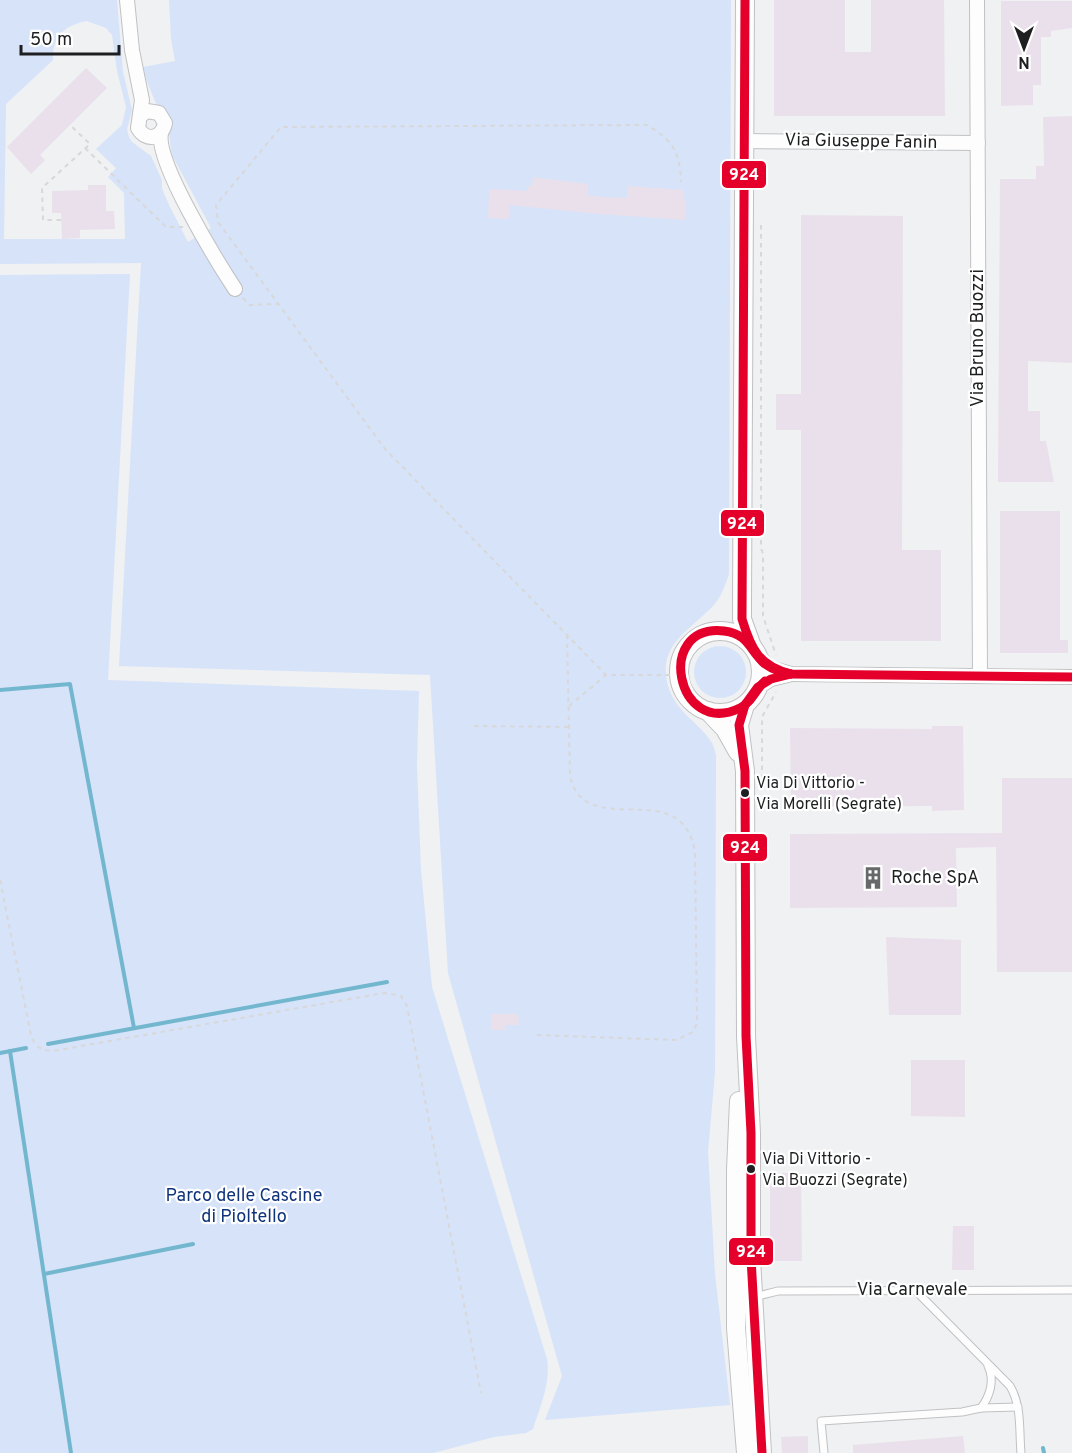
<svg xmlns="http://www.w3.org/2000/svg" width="1072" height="1453" font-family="Overpass,sans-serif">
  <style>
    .green { fill: #d6e3f9; fill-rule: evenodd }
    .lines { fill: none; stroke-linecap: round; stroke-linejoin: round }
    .stream { stroke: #73b7cf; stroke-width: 4 }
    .building { fill: #eae0ec }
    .service-casing { stroke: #c0c1c3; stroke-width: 9 }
    .minor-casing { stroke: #c0c1c3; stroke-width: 16 }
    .secondary-casing { stroke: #c0c1c3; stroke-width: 20 }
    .path { stroke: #d8d8d9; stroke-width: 2; stroke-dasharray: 4.5 4.5; stroke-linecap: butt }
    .service { stroke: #fdfdfd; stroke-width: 7 }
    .minor { stroke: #fdfdfd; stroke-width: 14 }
    .secondary { stroke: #fdfdfd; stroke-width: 18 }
    .bus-1-casing { stroke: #fff; stroke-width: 14 }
    .bus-1 { stroke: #e4002b; stroke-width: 9 }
    .bus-dot { fill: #1e1f20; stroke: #fff; stroke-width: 2 }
    .labels { text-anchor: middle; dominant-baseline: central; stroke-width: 4.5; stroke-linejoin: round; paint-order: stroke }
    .bus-label { font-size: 16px; fill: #1e1f20; stroke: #fff; text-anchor: start }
    .street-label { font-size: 18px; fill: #1e1f20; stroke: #fff }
    .poi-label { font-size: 18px; fill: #1e1f20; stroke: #fff; text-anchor: start }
    .park-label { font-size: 18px; fill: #0f347c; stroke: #fff }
    .line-badge { stroke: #fff; stroke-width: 2 }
    .badge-label { font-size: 16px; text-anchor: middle; font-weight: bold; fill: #fff }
  </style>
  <rect width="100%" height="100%" fill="#eff1f3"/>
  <g class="green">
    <path d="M0,0H117L123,72L132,110L127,129L129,137L132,142L151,156L162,180V189L170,207L188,242L211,228L172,155C170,147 171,139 168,131C160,109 148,90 143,67L175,61L171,39L169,0H731L729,574C725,586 721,597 713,606C688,632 655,646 669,689C678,714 700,723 712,743C714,747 715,752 716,756L715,1072L708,1152L715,1274L730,1405L545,1420L562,1376L448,973L430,675L119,666L141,263L0,264ZM87,21L106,28L112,35L117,71L126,107L122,125L96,149L116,168L108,177L124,193L125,239H4L6,104L53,60C52,36 65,25 87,21Z"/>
    <path d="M130,274L108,680L419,691L417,765L421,870L432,987L547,1359C551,1383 540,1406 533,1429L526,1433L494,1437L433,1453H0V275Z"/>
    <circle cx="720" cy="672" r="26"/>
  </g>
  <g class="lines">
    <g class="stream">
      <path d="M0,690L70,684L134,1028"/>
      <path d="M48,1044L387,982"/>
      <path d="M10,1051L71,1453"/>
      <path d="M0,1053L26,1048"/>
      <path d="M44,1274L193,1244"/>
      <path d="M1043,1448L1044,1453"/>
    </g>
  </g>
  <g class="building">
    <path d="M774,0H845V52H871V0H944L945,116H774Z"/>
    <path d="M1001,1H1072V28L1051,31V37H1041V85H1033V105L1001,106Z"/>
    <path d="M86,68L107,88L40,155L45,160L31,174L7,147Z"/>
    <path d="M1072,116V363L1028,361V411H1040V441H1046L1054,482H998L1000,179H1036V166H1044L1043,117Z"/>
    <path d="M533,177L588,184L587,195L603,197L627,198L628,186L684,190L683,199H686L685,220L599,214L509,205V219L488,218L489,189L528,191V186H532Z"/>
    <path d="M88,185H106V211H114L115,229L80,230V238L62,239L61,213H52V191L88,190Z"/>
    <path d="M801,215L903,216L902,550H941V641H801V430H776V394H801Z"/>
    <path d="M1000,511H1060V640H1068V653H1000Z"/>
    <path d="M932,726H963L964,810L932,811V806L791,807L790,728L932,729Z"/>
    <path d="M1002,778H1072V972H997L996,847L956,848L957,907L790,908V834L1002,833Z"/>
    <path d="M886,937L961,940V1015H889Z"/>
    <path d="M491,1014H518L519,1025H505V1030H491Z"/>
    <path d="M911,1060H965V1117L911,1116Z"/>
    <path d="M782,1173H801L802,1261H770V1181H782Z"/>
    <path d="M953,1226H974V1270H952Z"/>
    <path d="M808,1436V1453H782L781,1437Z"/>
    <path d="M963,1436L965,1453H853V1445Z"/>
  </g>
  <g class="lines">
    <g class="service-casing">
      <g id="service">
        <path d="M915,1290L1010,1386C1022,1406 1019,1431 1021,1453"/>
        <path d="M754,1297L778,1291L1072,1290"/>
        <path d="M981,1408C990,1396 995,1380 988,1366"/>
        <path d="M824,1453L821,1421L962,1412L981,1408L1018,1407"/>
      </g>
    </g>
    <g class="minor-casing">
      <g id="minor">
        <path d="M127,0L132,50L142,100L138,128C146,142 162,139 165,123L159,113L147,111L140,116"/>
        <path d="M977,0L980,676"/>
        <path d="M161,133C155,161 218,263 235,289"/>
        <path d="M745,141L978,143"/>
        <path d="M759,657L770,668L791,674L1072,677"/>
        <path d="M758,687L771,679L788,675"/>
      </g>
    </g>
    <g class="secondary-casing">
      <g id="secondary">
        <path d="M745,0L742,603V619L751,644"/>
        <circle cx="720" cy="672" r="41"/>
        <path d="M745,705L739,725L745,771L746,1036L751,1133V1258L762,1453"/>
        <path d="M708,711L725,729L738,752"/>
        <path d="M739,1101L736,1170V1328L746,1453"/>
      </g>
    </g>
    <g class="path">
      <path d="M85,148L166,227H183"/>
      <path d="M61,220H43L42,188L90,144L70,125"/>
      <path d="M761,225V548L763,554V616L776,655"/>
      <path d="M243,298L249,305L277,304"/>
      <path d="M679,675H606L385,449L218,222L216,205L281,127L647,125C672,140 680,151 681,182"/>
      <path d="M569,706L606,675"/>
      <path d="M474,726L569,727"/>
      <path d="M762,788V717L776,692"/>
      <path d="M0,880L31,1035C35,1047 40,1050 53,1051L384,993L401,996L407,1006L481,1393"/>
      <path d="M537,1035L676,1040L693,1032L697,1023L695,852C683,786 620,824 584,800C576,794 572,785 570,776L567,636"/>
    </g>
    <use href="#service" class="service"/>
    <use href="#minor" class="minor"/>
    <use href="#secondary" class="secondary"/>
    <g class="bus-1-casing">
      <g id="bus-1">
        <path d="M745,0L742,619C751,649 759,666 791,674"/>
        <path d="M765,681C756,689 751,703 740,708C676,739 654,623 724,631C749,634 749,650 765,664C773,670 782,672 791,674L1072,677"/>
        <path d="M762,1453L751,1258V1133L746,1036L745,771L739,725L745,705L758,687L771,679L791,674"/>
      </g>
    </g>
    <use href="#bus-1" class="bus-1"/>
  </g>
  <defs>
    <g id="building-bare" transform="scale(1.8)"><path d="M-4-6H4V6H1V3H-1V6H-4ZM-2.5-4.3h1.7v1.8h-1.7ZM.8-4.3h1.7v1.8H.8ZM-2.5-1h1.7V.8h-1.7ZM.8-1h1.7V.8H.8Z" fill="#67686a" stroke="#fff" stroke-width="2.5" paint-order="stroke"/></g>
  </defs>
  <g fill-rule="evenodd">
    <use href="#building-bare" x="873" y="878"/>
  </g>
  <g class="bus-dot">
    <circle cx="745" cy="793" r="5"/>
    <circle cx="751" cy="1169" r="5"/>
  </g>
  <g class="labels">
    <g class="bus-label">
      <text x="756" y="784">Via Di Vittorio -<tspan x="756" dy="21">Via Morelli (Segrate)</tspan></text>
      <text x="762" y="1160">Via Di Vittorio -<tspan x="762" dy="21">Via Buozzi (Segrate)</tspan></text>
    </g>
    <g class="street-label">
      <text transform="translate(861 142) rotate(1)">Via Giuseppe Fanin</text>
      <text transform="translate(978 338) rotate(-90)">Via Bruno Buozzi</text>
      <text x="912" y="1290">Via Carnevale</text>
    </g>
    <g class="poi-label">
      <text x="891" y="878">Roche SpA</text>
    </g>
    <g class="park-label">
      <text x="244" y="1196">Parco delle Cascine<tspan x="244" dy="21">di Pioltello</tspan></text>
    </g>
  </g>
  <g class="line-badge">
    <rect x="721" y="160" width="46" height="29" rx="6" fill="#e4002b"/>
    <rect x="720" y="509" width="45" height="28" rx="6" fill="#e4002b"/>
    <rect x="722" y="833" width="46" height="29" rx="6" fill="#e4002b"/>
    <rect x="728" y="1237" width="46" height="29" rx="6" fill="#e4002b"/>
  </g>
  <g class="badge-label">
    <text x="744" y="180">924</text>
    <text x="742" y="529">924</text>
    <text x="745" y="853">924</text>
    <text x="751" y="1257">924</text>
  </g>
  <g transform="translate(1024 48) rotate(180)" stroke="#ffffff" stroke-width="4.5" paint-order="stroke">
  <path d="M0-4.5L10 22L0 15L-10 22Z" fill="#1e1f20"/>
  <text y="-9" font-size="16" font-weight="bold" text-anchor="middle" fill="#1e1f20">N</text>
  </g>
  <path d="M21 45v9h98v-9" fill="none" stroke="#1e1f20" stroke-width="3"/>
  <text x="30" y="45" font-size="18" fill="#1e1f20" stroke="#ffffff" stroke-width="4.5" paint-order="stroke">50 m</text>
</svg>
